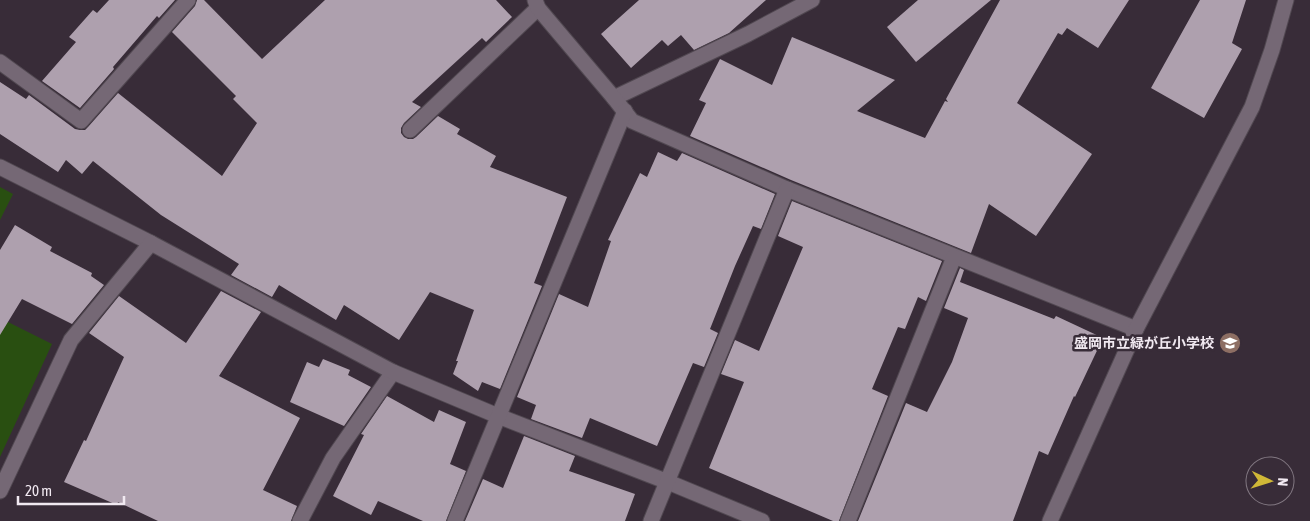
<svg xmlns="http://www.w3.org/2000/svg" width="1310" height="521" font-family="'Asap Condensed','Noto Sans JP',sans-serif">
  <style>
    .green { fill: #294f11 }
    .building { fill: #aea0ae }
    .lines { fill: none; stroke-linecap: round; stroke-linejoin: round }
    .service-casing { stroke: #514851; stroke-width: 17 }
    .minor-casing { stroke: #514851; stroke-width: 17 }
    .service { stroke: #756875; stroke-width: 15 }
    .minor { stroke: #756875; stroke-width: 15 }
    .labels { text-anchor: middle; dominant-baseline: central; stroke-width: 5; stroke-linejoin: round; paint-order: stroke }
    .poi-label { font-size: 14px; font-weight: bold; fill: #f1e9f1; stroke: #382c38; text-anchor: end }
  </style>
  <rect width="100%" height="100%" fill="#382c38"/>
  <g class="green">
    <path d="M0,187L13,194L0,220Z"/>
    <path d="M0,318L52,344L0,457Z"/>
  </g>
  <g class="building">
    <path d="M109,0H175L159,18L157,16L113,67L114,69L80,108L42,81L76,42L69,37L93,10L97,13Z"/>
    <path d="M197,0H204L262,59L325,0H496L512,17L486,42L482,38L412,102L421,107L404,123L401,128V133L404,137L408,139H413L416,137L438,116L460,129L457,134L496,156L490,167L567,197L534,283L542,286L500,389L482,382L478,391L453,374L458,361H456L474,310L430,292L399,340L344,305L336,320L279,285L272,297L231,275L239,264L161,215L93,161L82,174L66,160L58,172L0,134V82L26,99L29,95L75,129L80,130H85L88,127L118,93L222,176L257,123L233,99L236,96L172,32L195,6Z"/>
    <path d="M639,0H766L729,33L694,50L681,35L668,46L662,40L631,68L601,34Z"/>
    <path d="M918,0H991L916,62L887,27Z"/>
    <path d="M1000,0H1129L1098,48L1067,28L1062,35L1058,33L1017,103L1092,154L1036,236L989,204L971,253L791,180L690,136L706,103L699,100L720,59L772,85L792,37L895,80L857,111L925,138L945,101L948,102L946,99Z"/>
    <path d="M1200,0H1246L1232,43L1242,49L1204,118L1151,88Z"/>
    <path d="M658,152L677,161L682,153L775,194L761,229L753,226L735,266L710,329L718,333L704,367L693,363L657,446L590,418L582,438L531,419L536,405L517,397L559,294L588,307L611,241L608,240L640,173L647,177Z"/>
    <path d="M792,201L942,261L926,301L918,297L905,329L898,327L872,389L888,396L839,521H833L709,468L744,382L721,374L735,340L759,351L803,247L778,236Z"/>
    <path d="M15,225L52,247L50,251L92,273L91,276L104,285L72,324L22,299L0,335V250Z"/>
    <path d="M960,268L964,270L960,282L1054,319L1056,316L1103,338L1075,397L1074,396L1048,455L1039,451L1013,521H858L906,403L927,412L952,362L968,318L944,308Z"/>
    <path d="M221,291L261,312L219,376L300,418L263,490L297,506L291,521H158L118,502L117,505L64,482L84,440L86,441L124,357L89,333L119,296L186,343Z"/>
    <path d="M323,359L350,370L348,375L371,387L344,426L290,402L307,362L319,367Z"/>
    <path d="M387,396L434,422L439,410L466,422L450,464L466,471L446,521H423L378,501L371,515L333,496L364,435L361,434Z"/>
    <path d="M524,436L575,456L569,471L635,494L625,521H465L483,479L503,488Z"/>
  </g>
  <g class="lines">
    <g class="service-casing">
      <g id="service">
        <path d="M0,62L81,121L188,0"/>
        <path d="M614,98L748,34L812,0"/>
        <path d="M410,130L538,8"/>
        <path d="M300,521L333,458L393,372"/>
      </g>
    </g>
    <g class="minor-casing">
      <g id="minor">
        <path d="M535,0L538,8L614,98L632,121L787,189L1136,329L1050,521"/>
        <path d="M0,167L151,243"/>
        <path d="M1136,329L1252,107L1272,50L1286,0"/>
        <path d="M0,491L71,340L151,243L393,372L498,416L668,482L762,521"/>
        <path d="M455,521L625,111"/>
        <path d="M651,521L787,189"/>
        <path d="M848,521L954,257"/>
      </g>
    </g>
    <use href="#service" class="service"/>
    <use href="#minor" class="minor"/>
  </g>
  <defs>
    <g id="school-disc" transform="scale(1.125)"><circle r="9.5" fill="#8d6e63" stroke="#382c38"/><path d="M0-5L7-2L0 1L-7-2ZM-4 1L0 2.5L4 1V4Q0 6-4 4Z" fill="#fff"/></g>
  </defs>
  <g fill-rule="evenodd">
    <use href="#school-disc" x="1230" y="343"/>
  </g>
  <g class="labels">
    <g class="poi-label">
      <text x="1214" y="343">盛岡市立緑が丘小学校</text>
    </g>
  </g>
  <g transform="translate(1270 481) rotate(94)"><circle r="24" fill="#382c38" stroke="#827882"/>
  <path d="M0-4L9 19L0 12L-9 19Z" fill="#d0b837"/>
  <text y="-8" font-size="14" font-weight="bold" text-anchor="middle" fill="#f1e9f1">N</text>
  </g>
  <path d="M18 496v8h106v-8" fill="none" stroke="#f1e9f1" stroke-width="2.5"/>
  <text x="25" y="496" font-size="15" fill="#f1e9f1" stroke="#382c38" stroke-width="4" paint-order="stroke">20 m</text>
</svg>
